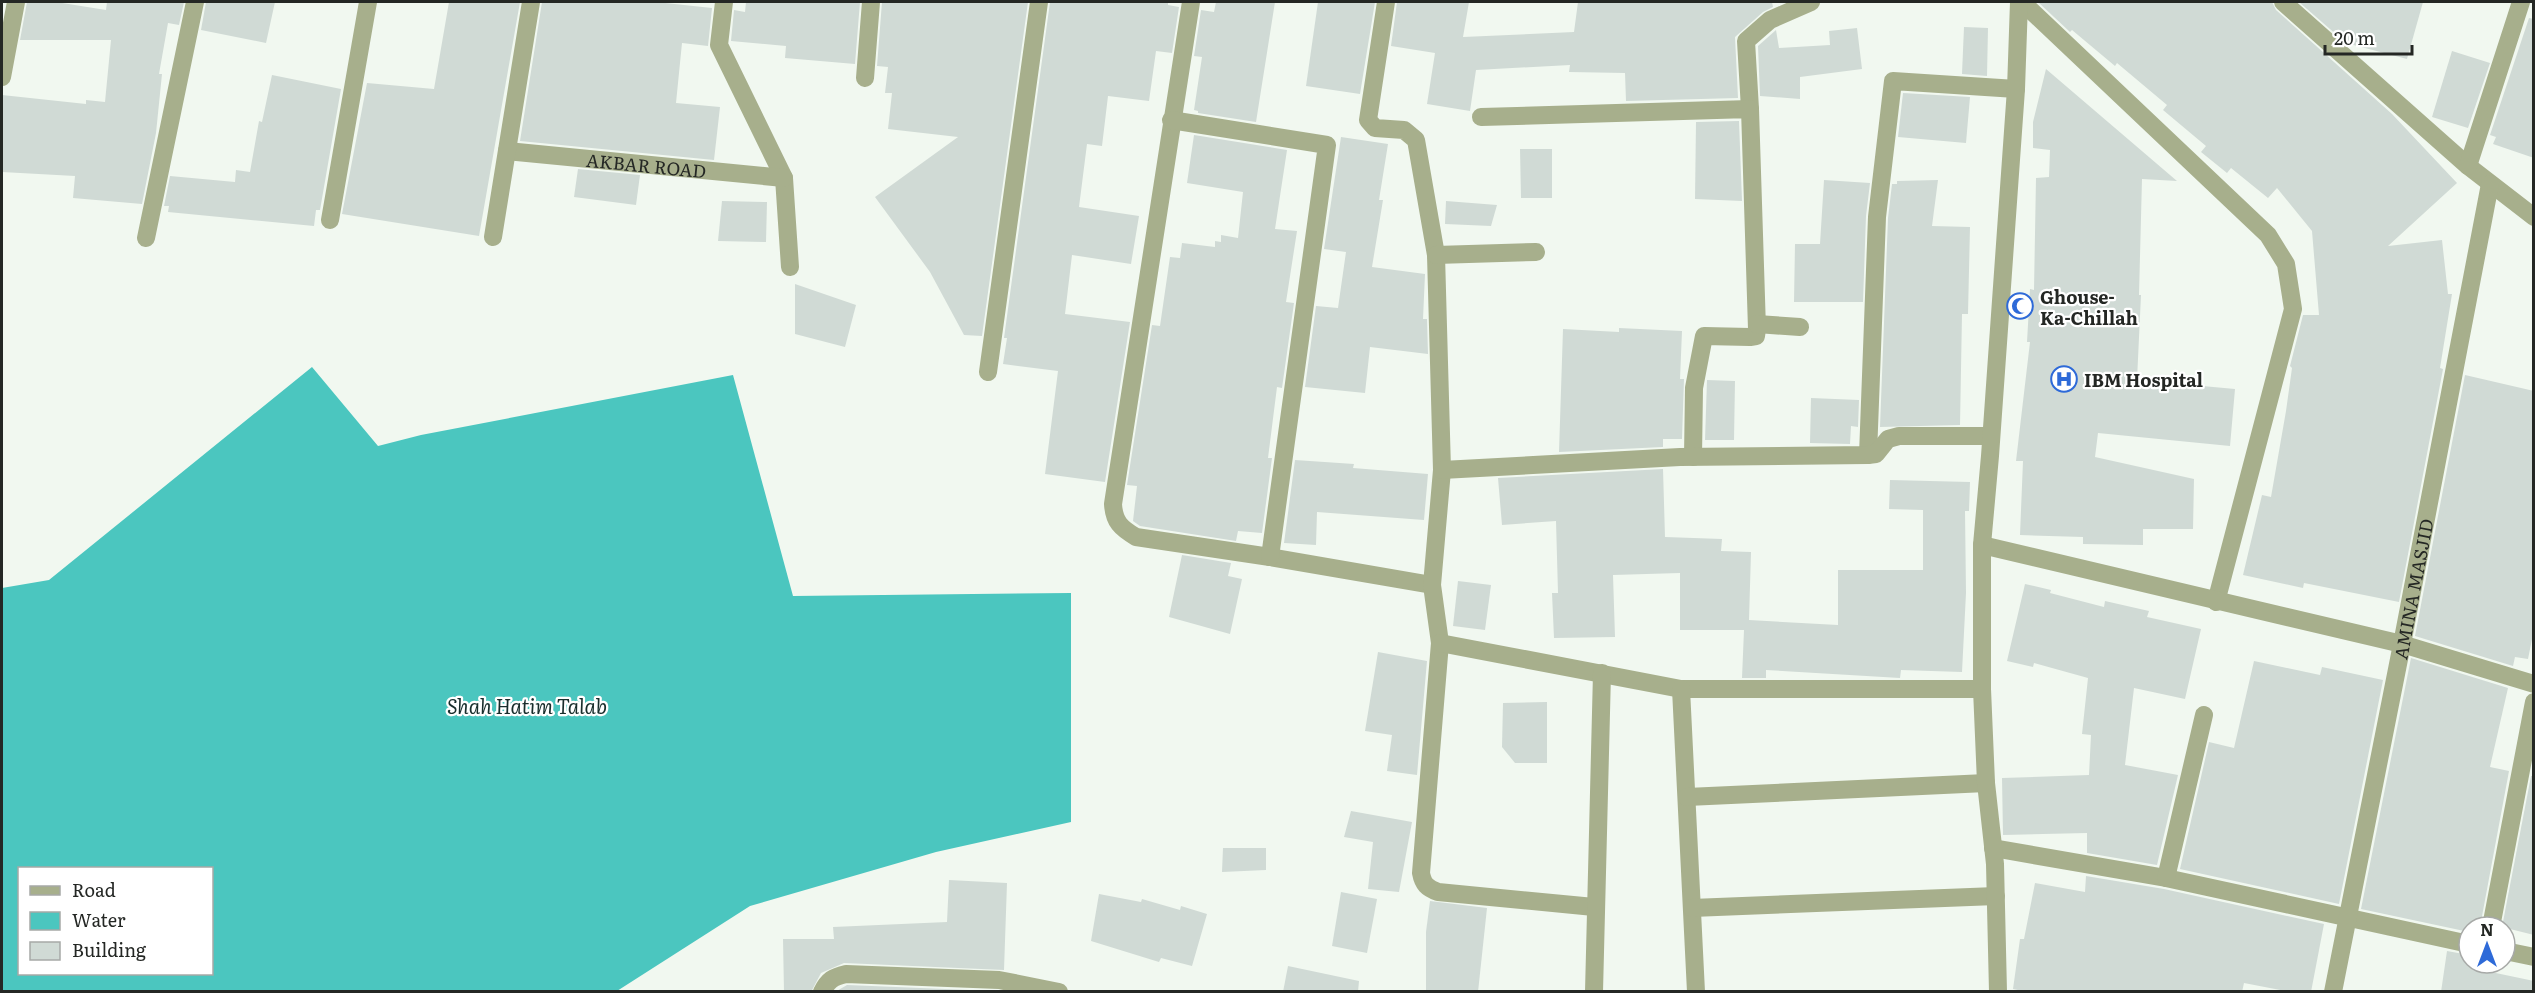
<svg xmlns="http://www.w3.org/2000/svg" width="2535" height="993" font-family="Literata,serif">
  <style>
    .water { fill: #4bc6bf; fill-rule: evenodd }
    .building { fill: #d0dad5 }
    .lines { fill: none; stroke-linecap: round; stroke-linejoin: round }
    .minor { stroke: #a7af8c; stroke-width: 18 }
    .labels { text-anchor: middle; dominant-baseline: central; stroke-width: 4.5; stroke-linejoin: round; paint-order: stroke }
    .street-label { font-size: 18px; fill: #242724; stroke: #fff }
    .poi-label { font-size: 18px; font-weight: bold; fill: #242724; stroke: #fff; text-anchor: start }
    .water-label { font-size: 20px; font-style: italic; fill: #182d2c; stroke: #fff }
  </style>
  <rect width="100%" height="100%" fill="#f1f8f0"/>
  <path class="water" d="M312,367L378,446L421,435L733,375L793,596L1071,593V822L936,852L750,906L617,991H2V588L49,580ZM20,868H212V974H20Z"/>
  <g class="building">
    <path d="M27,2H56L106,10L107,2H184L179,25L168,23L159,74H162L156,133L142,204L73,198L75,176L2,172V95L86,104V100L105,102L111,40H20Z"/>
    <path d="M206,2H275L266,43L201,30Z"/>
    <path d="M449,2H520L479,236L342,214L367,83L434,89Z"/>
    <path d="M542,2H656L712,8L708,46L682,43L676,103L720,107L714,160L520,141Z"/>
    <path d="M746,2H860L855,64L785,58L786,46L731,41L734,10L745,12Z"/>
    <path d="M882,2H1028L982,336L964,335L930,272L875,197L958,137L888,129L892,93H885L888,67L877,66Z"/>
    <path d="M1050,2H1168V5L1179,7L1172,53L1156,51L1149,101L1108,96L1102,146L1087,144L1079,207L1139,216L1131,264L1072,255L1065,314L1130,322L1105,482L1045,474L1058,371L1003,364L1007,338H1004Z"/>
    <path d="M1216,2H1275L1256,122L1198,113V111L1194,110L1202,57L1194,56L1201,10L1214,12Z"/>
    <path d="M1318,2H1375L1360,94L1306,86Z"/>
    <path d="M1397,2H1469L1463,37L1574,32L1578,2H1772L1773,7L1763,12L1735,37L1738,98L1626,101L1625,73L1569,72L1570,65L1476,70L1470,111L1427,104L1435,53L1391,46Z"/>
    <path d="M2038,2H2272L2276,10L2392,114L2457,183L2388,246L2442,240L2448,294H2452L2440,368L2443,369L2399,602L2304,583L2303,588L2243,575L2262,495L2271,497L2286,411L2292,368L2290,366L2303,315H2319L2312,231L2277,188L2268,198L2231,168L2227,173L2201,152L2206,146L2163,110L2167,105L2117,63L2115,66L2072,30L2070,32Z"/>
    <path d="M2299,2H2423L2407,59L2346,43Z"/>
    <path d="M2529,18L2534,19V158L2493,144L2496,137L2490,135Z"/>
    <path d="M1964,27L1988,28L1987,76L1962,74Z"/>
    <path d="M1857,28L1862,69L1800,77V99L1760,96L1758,46L1776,30L1779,48L1830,45L1829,31Z"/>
    <path d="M2452,51L2490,63L2468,128L2432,117Z"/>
    <path d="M2046,69L2177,181L2142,179L2139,295H2141L2137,380L2235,389L2230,446L2098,433L2095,457L2194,479L2193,529H2143V545L2083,544V537L2020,535L2023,461H2016L2030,342H2027L2030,289L2034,290L2036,178L2049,177L2050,150L2033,148V122Z"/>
    <path d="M272,75L341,89L320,210H316L314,226L168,212L169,206H164L170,176L235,182L236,170L250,172L259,121L262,122Z"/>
    <path d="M1903,93L1970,97L1966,143L1898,137Z"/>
    <path d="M1739,121L1742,201L1695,199L1696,122Z"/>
    <path d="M1194,135L1287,150L1275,229L1297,231L1286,302L1294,303L1282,388L1277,387L1268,458H1272L1262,533L1238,531L1236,541L1140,526L1133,521L1137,486L1127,485L1152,325L1160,326L1170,257L1180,258L1182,243L1215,247V241L1221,242V235L1238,238L1243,192L1187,183Z"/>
    <path d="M1341,137L1388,144L1379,200H1383L1372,267L1425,274L1423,319H1427L1428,354L1370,347L1365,393L1305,387L1316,306L1338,308L1346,252L1324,249Z"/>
    <path d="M1520,149H1552V198H1521Z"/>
    <path d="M578,169L640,175L636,205L574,197Z"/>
    <path d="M1824,180L1870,183L1866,216L1863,302H1794L1795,244H1820Z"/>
    <path d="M1938,180L1932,226L1970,227L1968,314H1962L1960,425L1880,427L1888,218L1892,184H1897V181Z"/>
    <path d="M722,201L767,202L766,242L718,241Z"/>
    <path d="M1446,201L1497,205L1491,226L1445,224Z"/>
    <path d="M795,284L856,305L845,347L795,334Z"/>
    <path d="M1619,328L1682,331L1680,379H1684L1682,439H1663V447L1559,452L1563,329L1619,332Z"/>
    <path d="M2465,375L2534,391V629L2528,659L2515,657L2513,666L2415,636Z"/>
    <path d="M1707,380L1735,381L1734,440H1705Z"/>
    <path d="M1811,398L1859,400L1858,427L1851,426L1850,444L1810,443Z"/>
    <path d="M1295,460L1354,464L1353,468L1428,474L1424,520L1317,512L1316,545L1284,543Z"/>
    <path d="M1663,469L1665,537L1722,539L1721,551L1751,552L1749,620L1838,625V570H1923V510L1889,509L1890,480L1970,482L1969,511H1965L1966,593L1962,672L1901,670L1900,678L1766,670V678H1742L1744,630H1680V573L1613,575L1615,637L1554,638L1552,593H1558L1556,521L1502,525L1498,478Z"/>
    <path d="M1182,555L1231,563L1228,576L1242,579L1230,634L1169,617Z"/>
    <path d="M1458,581L1491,585L1485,630L1453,626Z"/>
    <path d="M2025,584L2051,590L2050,593L2104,607L2105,601L2149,611L2147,617L2201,629L2185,699L2134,688L2125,765L2178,775L2157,865L2087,853V833L2003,835L2002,778L2089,775L2091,735L2082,734L2088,678L2034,663L2033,667L2007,661Z"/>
    <path d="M1378,652L1427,661L1417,775L1387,771L1392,735L1365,731Z"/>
    <path d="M2411,658L2508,688L2490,767L2509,771L2480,927H2469V932L2361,909Z"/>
    <path d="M2254,661L2320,675L2322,667L2383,680L2339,904L2180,869L2209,742L2234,748Z"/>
    <path d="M1547,702V763H1515L1502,747L1503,703Z"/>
    <path d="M2531,776H2534V935L2502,927Z"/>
    <path d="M1351,811L1412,822L1399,892L1368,889L1373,842L1344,837Z"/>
    <path d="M1223,848H1266V870L1222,872Z"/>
    <path d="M2086,876L2164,889L2324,924L2311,992H2291L2244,983L2242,992H2027L2013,989L2020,939H2024L2035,883L2085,892Z"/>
    <path d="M949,880L1007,883L1004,970L844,963L821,973L811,992H784L783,939H834L833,927L947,922Z"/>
    <path d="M1341,892L1377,899L1367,953L1332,946Z"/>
    <path d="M1099,894L1141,902L1142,899L1180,910L1181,906L1207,914L1192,966L1161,958L1159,962L1091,941Z"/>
    <path d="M1430,901L1487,908L1478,992H1426V932Z"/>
    <path d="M2447,951L2469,955V963H2492L2491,972L2534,981L2533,992H2441Z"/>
    <path d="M1288,966L1359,981L1358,992H1283Z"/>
    <path d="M847,985L994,991V992H835Z"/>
  </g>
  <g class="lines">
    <g class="minor">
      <path d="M724,2L719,45L784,178L790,267"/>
      <path d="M1191,2L1113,504C1114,522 1121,528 1136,537L1270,557L1432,585"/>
      <path d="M1386,2L1368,120L1375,128L1404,130L1416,140L1436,255L1442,470L1432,585L1440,643L1421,873C1423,884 1427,888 1438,892L1594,907"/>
      <path d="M2022,2L2268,235L2286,264L2293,309L2216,602"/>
      <path d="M2283,2L2468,166L2534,217"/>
      <path d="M2,77L16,2"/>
      <path d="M865,78L871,2"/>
      <path d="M1750,109L1746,41L1770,20L1811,2"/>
      <path d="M1481,117L1750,109L1757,329L1756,336L1750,337L1704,336L1694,388L1693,457"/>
      <path d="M1171,120L1327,145L1270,557"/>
      <path id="s1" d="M507,151L784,178"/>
      <path d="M2468,166L2521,2"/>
      <path d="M330,220L368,2"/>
      <path d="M493,237L531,2"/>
      <path d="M146,238L195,2"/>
      <path d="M1436,255L1536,252"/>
      <path d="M1757,324L1800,327"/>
      <path d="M988,372L1039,2"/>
      <path d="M1868,455L1877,217L1893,81L2016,89"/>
      <path d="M1442,470L1680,457L1868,455L1876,454L1888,439L1899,436H1991"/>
      <path d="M1982,545L2402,644L2534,684"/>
      <path d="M1440,643L1681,689H1982"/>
      <path d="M1681,689L1696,992"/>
      <path d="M1687,797L1986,783"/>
      <path d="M1993,848L2166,878L2469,944"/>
      <path d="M2166,878L2204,715"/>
      <path d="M1692,908L1996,896"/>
      <path d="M2491,927L2534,702"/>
      <path d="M2505,951L2534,957"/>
      <path d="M822,992C828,980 833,977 846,974L999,980L1059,992"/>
      <path d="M1594,992L1602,673"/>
      <path d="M1998,992L1995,864L1986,783L1982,689V545L1990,456L2016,89L2019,2"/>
      <path id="s2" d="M2333,992L2402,644L2490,184"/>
    </g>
  </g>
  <defs>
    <g id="mosque-ring" transform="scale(1.35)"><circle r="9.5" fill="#fff" stroke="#2e6ad8" stroke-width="1.5"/><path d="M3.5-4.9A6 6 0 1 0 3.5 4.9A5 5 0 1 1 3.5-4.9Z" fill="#2e6ad8"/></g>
    <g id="hospital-ring" transform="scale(1.35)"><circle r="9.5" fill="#fff" stroke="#2e6ad8" stroke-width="1.5"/><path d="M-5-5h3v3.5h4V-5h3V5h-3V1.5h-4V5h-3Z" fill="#2e6ad8"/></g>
  </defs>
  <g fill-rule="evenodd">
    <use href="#mosque-ring" x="2020" y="306"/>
    <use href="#hospital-ring" x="2064" y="379"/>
  </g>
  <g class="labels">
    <g class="street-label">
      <text stroke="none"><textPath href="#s1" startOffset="140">AKBAR ROAD</textPath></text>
      <text stroke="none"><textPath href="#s2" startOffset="411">AMINA MASJID</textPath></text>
    </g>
    <g class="poi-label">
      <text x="2040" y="296">Ghouse-<tspan x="2040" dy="21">Ka-Chillah</tspan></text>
      <text x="2084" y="379">IBM Hospital</text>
    </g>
    <g class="water-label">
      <text x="527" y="705">Shah Hatim Talab</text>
    </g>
  </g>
  <rect width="2535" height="993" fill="none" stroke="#242724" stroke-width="6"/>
  <rect x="18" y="867" width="195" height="108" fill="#ffffff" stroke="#a7a9a7" stroke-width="1.5"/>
  <rect x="30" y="886" width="30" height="9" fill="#a7af8c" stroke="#a7a9a7" stroke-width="1.5"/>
  <text x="72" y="897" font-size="18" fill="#242724">Road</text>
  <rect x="30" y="912" width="30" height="18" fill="#4bc6bf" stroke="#a7a9a7" stroke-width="1.5"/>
  <text x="72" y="927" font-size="18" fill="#242724">Water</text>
  <rect x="30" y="942" width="30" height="18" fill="#d0dad5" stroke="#a7a9a7" stroke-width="1.5"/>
  <text x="72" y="957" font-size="18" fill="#242724">Building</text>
  <g transform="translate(2487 945)"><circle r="28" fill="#ffffff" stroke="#a7a9a7" stroke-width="1.5"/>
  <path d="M0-4.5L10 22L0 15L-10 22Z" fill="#2e6ad8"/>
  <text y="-9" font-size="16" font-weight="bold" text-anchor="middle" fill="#242724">N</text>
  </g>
  <path d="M2325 45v9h87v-9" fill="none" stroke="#242724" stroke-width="3"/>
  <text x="2334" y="45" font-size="18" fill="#242724" stroke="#ffffff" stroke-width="4.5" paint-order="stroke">20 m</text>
</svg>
